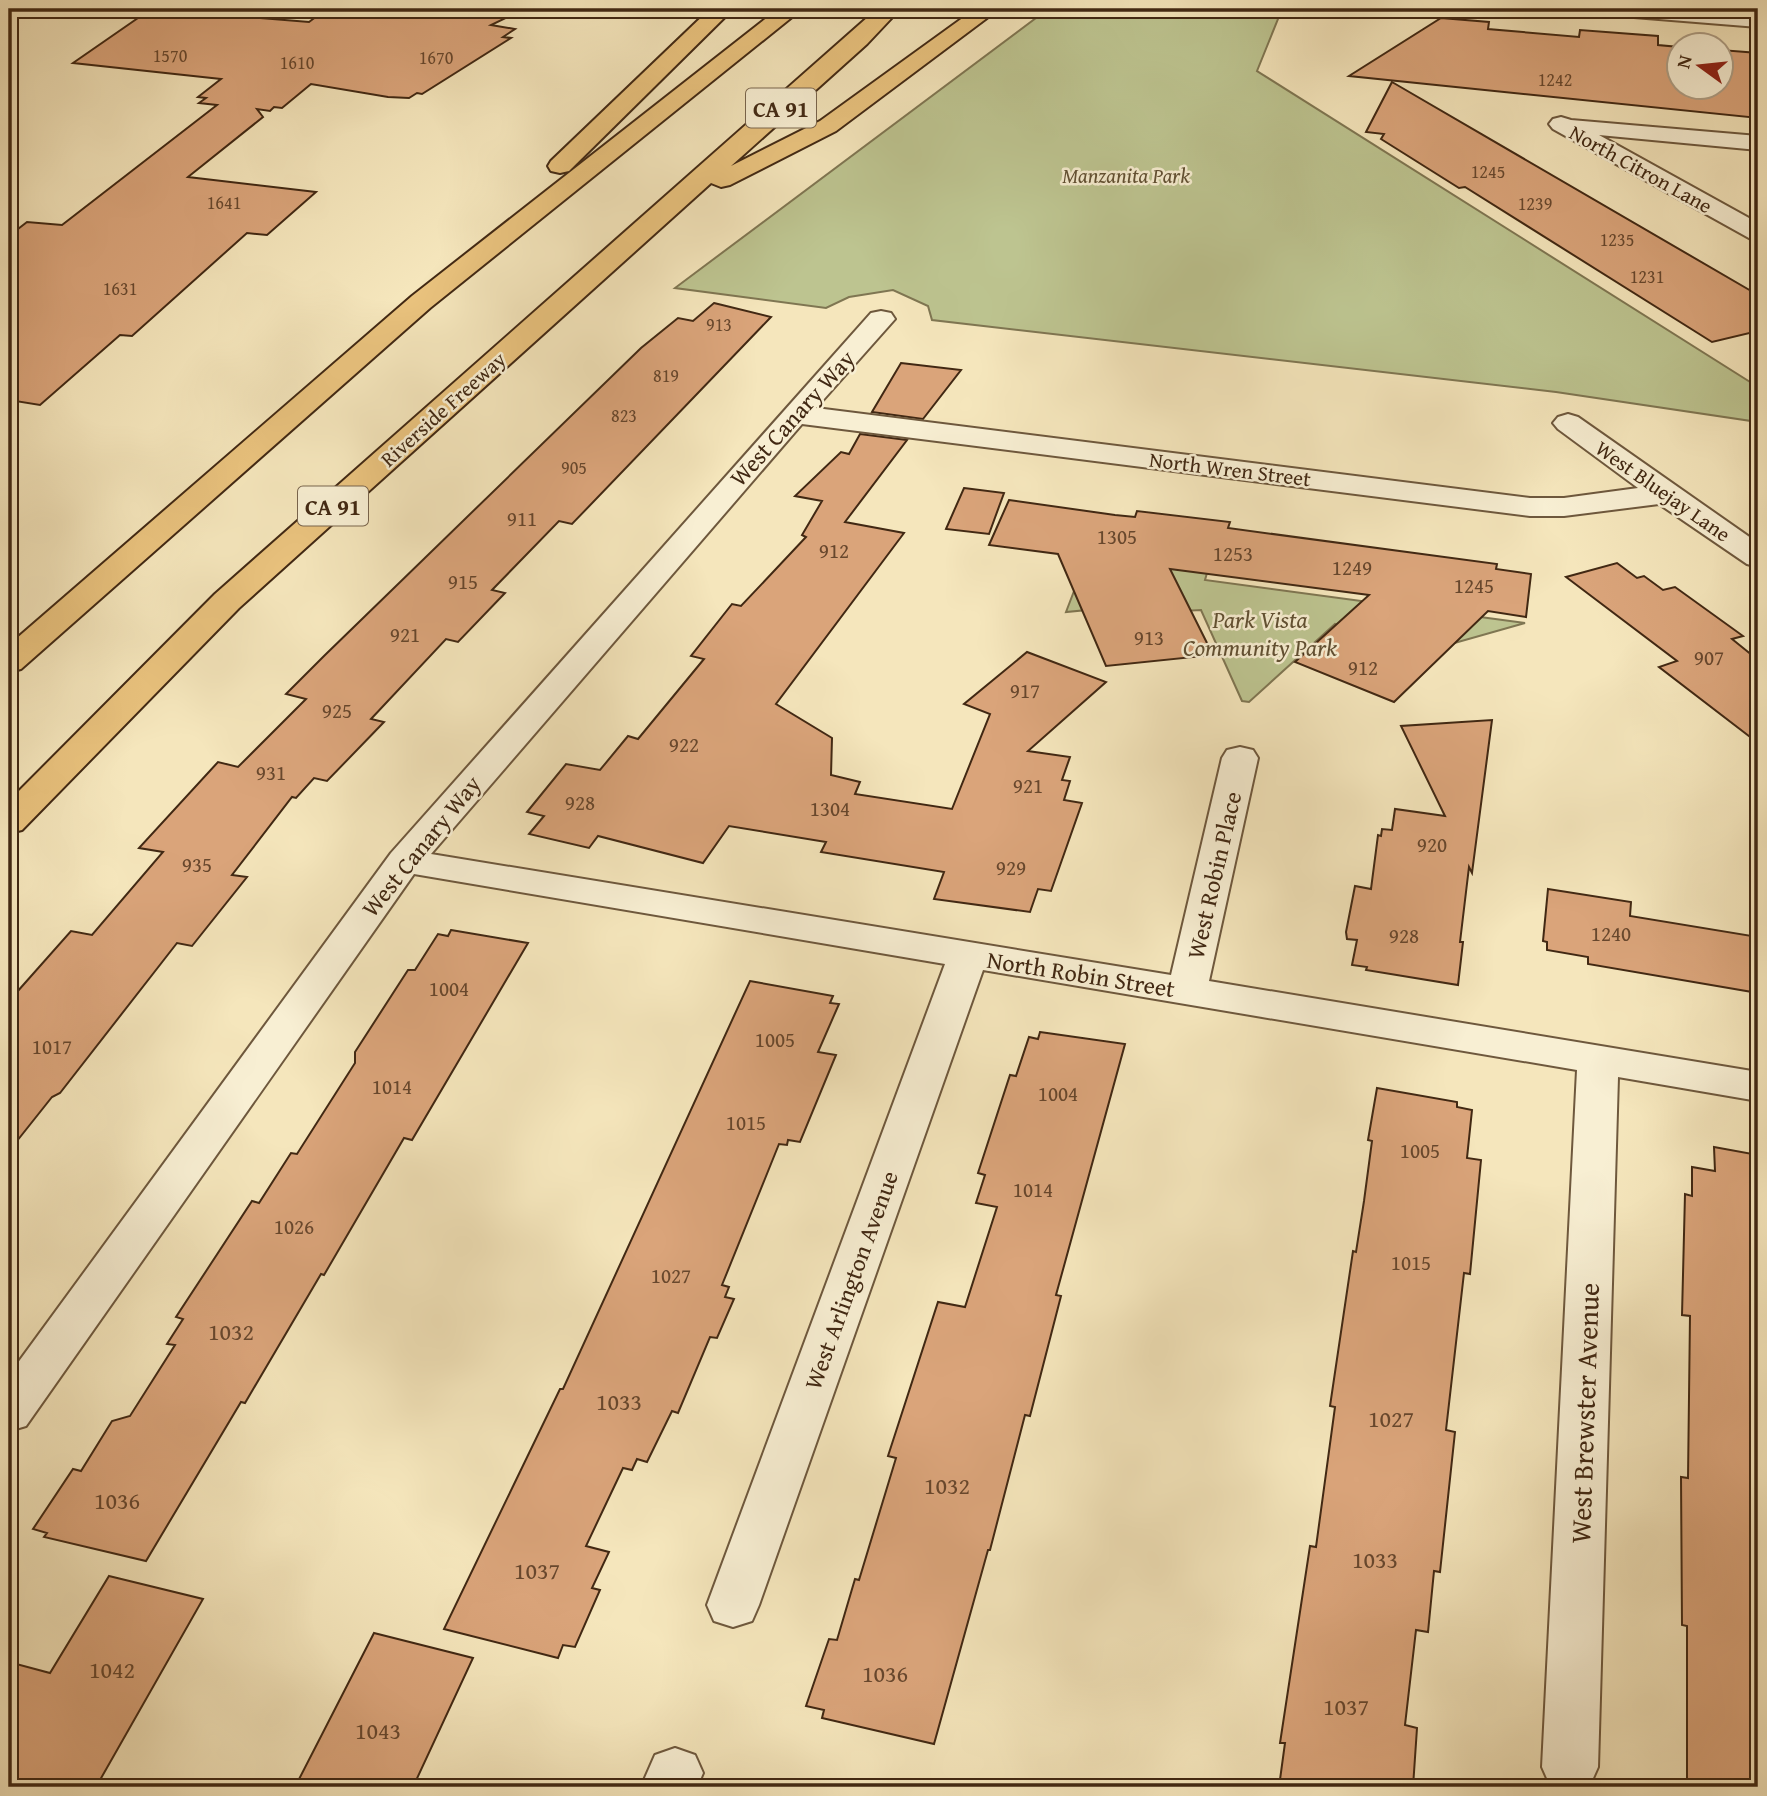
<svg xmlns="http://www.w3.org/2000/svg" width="1767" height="1796" font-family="'Gentium Book Plus',serif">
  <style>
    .green { fill: #bdc490; stroke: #7f7652; stroke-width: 2 }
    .building { fill: #daa47a; stroke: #412813; stroke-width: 2 }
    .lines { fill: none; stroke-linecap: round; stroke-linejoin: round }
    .street-casing { stroke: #6e583d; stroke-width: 4 }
    .highway-casing { stroke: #412813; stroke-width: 4 }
    .street { fill: #f8efd3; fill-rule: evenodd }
    .highway { fill: #eac37e; fill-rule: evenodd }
    .labels { text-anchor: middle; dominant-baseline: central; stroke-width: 5; stroke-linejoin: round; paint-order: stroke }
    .far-number-label { font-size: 18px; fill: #67472d }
    .far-street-label { font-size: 21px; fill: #412813; stroke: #f8efd3 }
    .far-park-label { font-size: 21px; font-style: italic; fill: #604f32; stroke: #f8efd3 }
    .number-label { font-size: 21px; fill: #67472d }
    .shield { fill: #f8efd3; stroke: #78644d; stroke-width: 2 }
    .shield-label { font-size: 23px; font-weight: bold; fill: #412813 }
    .street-label { font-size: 24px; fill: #412813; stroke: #f8efd3 }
    .park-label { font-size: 24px; font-style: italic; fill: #604f32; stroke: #f8efd3 }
    .near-number-label { font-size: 24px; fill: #67472d }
    .near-street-label { font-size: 28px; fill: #412813; stroke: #f8efd3 }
  </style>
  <rect width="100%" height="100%" fill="#f5e6bc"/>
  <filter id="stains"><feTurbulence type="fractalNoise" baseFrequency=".00286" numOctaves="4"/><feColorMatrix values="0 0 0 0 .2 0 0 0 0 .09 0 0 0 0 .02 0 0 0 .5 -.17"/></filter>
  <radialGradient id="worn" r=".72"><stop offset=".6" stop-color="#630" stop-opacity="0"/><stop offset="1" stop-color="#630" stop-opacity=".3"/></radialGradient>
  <g class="green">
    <path d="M1048,9H1282L1257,71L1758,387V422L1556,392L932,320L928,306L893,290L849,297L826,308L675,288Z"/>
    <path d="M1084,565L1209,566L1205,580L1525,623L1444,646L1380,641L1335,624L1249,702L1242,701L1201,610L1163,612L1160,603L1066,612Z"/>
  </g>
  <g class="building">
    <path d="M151,9L309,22L321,13L354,16L364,9H524L491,25L515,29L503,37L511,38L422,94L417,93L409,98L388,97L311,84L282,108L274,107L270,111L257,109L263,117L188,177L316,192L267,235L247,233L132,336L120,335L40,405L9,400V236L27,222L62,225L217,105L199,103L206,98L198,97L221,79L73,63Z"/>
    <path d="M1441,18L1489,22L1488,29L1579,37L1580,30L1658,36V45L1679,47V88H1721V50L1758,53V118L1349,76Z"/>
    <path d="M1392,82L1758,295V331L1712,342L1465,187L1459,188L1381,139L1384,134L1366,132Z"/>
    <path d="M714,303L771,317L572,524L559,521L492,590L505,593L458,642L446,639L371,719L384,722L327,781L314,778L296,798L292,797L232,875L247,877L192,946L177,943L60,1093L52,1097L9,1151V1001L71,931L92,935L163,852L139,848L218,762L238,767L306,699L286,694L324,656L641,348L678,318L693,321Z"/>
    <path d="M901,363L961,370L923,419L872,412Z"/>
    <path d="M860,434L907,440L845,522L904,533L776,704L832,738L831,775L860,782L855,794L952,809L990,714L964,704L1027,652L1106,682L1028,751L1070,757L1062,780L1070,781L1064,800L1082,803L1051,891L1038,889L1030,912L934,899L944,872L821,852L826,842L729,826L703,863L598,836L589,848L529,834L544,816L527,812L566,764L600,770L628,736L638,739L704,659L691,656L732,604L741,606L806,537L802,535L822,501L795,496L841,452L849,454Z"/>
    <path d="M964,488L1004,493L989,534L946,529Z"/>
    <path d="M1009,500L1115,515L1135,517L1137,511L1230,522L1228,528L1497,564L1496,569L1531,574L1526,617L1488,611L1394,702L1295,662L1369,595L1170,569L1213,655L1106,666L1058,554L989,545Z"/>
    <path d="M1617,563L1637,578L1644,576L1663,590L1675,587L1743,636L1732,639L1758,660V743L1659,667L1677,661L1566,577Z"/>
    <path d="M1492,720L1472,873L1469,867L1460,942H1463L1458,985L1366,970L1367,967L1352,965L1357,940L1347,939L1346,932L1355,886L1371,889L1378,835L1381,836L1382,829L1392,830L1395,809L1445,816L1401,726Z"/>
    <path d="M1548,889L1631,902L1630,916L1758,937V993L1588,964V957L1547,950V942L1543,941Z"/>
    <path d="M451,930L528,943L412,1140L404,1138L324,1275L321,1274L245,1403L241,1402L146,1561L44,1537L47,1533L33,1529L73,1469L81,1471L112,1421L130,1416L175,1345L167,1344L183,1319L176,1317L252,1201L259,1203L291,1153L297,1154L355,1063V1052L408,970H415L438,934L448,936Z"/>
    <path d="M750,981L833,996L830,1003L839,1004L818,1052L836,1055L800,1142L788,1140L787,1145L779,1144L722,1285L729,1287L725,1297L734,1299L717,1338L710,1337L678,1413L672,1411L647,1462L637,1459L632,1470L623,1468L586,1546L609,1552L592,1588L600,1590L575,1647L563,1645L558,1658L444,1629L560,1389H563Z"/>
    <path d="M1040,1032L1125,1044L1056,1295L1061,1296L1030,1416L1025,1415L990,1550H988L934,1744L822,1718L824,1710L806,1706L829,1639L837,1640L855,1579L859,1580L896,1458L888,1456L938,1302L965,1307L997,1207L976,1203L985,1175L978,1173L1010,1075L1016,1076L1029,1037L1038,1039Z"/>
    <path d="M1377,1088L1457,1102V1107L1472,1110L1467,1158L1481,1160L1470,1274L1464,1273L1446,1430L1455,1432L1440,1572L1434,1571L1428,1632L1416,1630L1405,1725L1417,1728L1413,1787H1279L1285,1743H1280L1310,1546L1316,1547L1335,1407L1330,1406L1353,1251L1356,1252L1364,1201L1372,1141L1368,1140Z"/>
    <path d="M1714,1147L1758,1155V1787H1687V1626L1682,1625L1681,1477L1688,1478L1690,1316L1682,1315L1685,1194L1692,1196V1167L1715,1171Z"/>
    <path d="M109,1576L203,1599L96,1787H9V1662L50,1673Z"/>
    <path d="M374,1633L473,1658L413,1787H295Z"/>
  </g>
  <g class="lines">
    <g class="street-casing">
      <g id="street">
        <path d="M1598,9H1685L1758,15V27L1609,15L1602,13Z"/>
        <path d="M1561,117L1571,120L1758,136V150L1599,135L1758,223V241L1749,238L1553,129L1549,124L1553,119Z"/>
        <path d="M881,311L891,313L895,319L816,408L1530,498H1564L1638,488L1558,429L1553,423L1558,417L1568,414L1578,417L1758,543V567L1747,564L1659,504L1564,516H1530L802,424L431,854L1171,975L1222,758L1227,750L1240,747L1253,750L1258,758L1209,981L1758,1072V1101L1618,1077L1598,1767L1590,1785L1583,1787L1550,1785L1542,1767L1577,1070L983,970L759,1605L752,1621L733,1627L714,1621L707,1605L945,964L414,874L26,1426L9,1431V1375L391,853L871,313Z"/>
        <path d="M675,1748L695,1755L703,1773L697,1787H641L655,1755Z"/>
      </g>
    </g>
    <g class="highway-casing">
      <g id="highway">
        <path d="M710,9H733L569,171L560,173L551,171L548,166L551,161Z"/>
        <path d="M778,9H802L430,308L21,669L9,672V645L412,296Z"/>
        <path d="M877,9H900L867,44L731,166L820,121L975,9H999L836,131L730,185L721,187L711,183L239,608L22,830L9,833V801L215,594Z"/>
      </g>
    </g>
    <use href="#street" class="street"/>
    <use href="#highway" class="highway"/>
  </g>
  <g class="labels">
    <g class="far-number-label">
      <text x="170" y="55">1570</text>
      <text x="436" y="57">1670</text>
      <text x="297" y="62">1610</text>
      <text x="1555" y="79">1242</text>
      <text x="1488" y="171">1245</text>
      <text x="224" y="202">1641</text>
      <text x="1535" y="203">1239</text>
      <text x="1617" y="239">1235</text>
      <text x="1647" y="276">1231</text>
      <text x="120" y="288">1631</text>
      <text x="719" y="324">913</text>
      <text x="666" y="375">819</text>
      <text x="624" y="415">823</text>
      <text x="574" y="467">905</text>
    </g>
    <g class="far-street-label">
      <text transform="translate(1641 169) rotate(29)">North Citron Lane</text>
      <text transform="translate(443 409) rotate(-42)">Riverside Freeway</text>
      <text transform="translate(1230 469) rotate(7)">North Wren Street</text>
      <text transform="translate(1663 491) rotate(35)">West Bluejay Lane</text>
    </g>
    <g class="far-park-label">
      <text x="1126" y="175">Manzanita Park</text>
    </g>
    <g class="number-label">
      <text x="522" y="518">911</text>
      <text x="1117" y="536">1305</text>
      <text x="834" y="550">912</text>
      <text x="1233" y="553">1253</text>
      <text x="1352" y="567">1249</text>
      <text x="463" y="581">915</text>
      <text x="1474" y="585">1245</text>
      <text x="405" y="634">921</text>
      <text x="1149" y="637">913</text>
      <text x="1709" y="657">907</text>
      <text x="1363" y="667">912</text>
      <text x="1025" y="690">917</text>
      <text x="337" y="710">925</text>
      <text x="684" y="744">922</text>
      <text x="271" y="772">931</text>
      <text x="1028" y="785">921</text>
      <text x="580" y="802">928</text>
      <text x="830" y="808">1304</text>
      <text x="1432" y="844">920</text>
      <text x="197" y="864">935</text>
      <text x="1011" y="867">929</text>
      <text x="1611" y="933">1240</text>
      <text x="1404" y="935">928</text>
      <text x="449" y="988">1004</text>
      <text x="775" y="1039">1005</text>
      <text x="52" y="1046">1017</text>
      <text x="392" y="1086">1014</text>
      <text x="1058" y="1093">1004</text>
      <text x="746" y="1122">1015</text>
      <text x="1420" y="1150">1005</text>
      <text x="1033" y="1189">1014</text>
      <text x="294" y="1226">1026</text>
      <text x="1411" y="1262">1015</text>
      <text x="671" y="1275">1027</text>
    </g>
    <g class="shield">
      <rect x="746" y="88.5" width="70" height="39" rx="5"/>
      <rect x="298" y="486.5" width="70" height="39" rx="5"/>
    </g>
    <g class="shield-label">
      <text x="781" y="108">CA 91</text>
      <text x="333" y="506">CA 91</text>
    </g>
    <g class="street-label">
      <text transform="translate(792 418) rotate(-48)">West Canary Way</text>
      <text transform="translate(421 846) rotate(-51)">West Canary Way</text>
      <text transform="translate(1214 875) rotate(-77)">West Robin Place</text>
      <text transform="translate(1081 974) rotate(9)">North Robin Street</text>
      <text transform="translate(851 1280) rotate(-70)">West Arlington Avenue</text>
    </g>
    <g class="park-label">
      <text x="1260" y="619">Park Vista<tspan x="1260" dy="28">Community Park</tspan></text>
    </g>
    <g class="near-number-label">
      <text x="231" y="1331">1032</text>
      <text x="619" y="1401">1033</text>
      <text x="1391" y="1418">1027</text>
      <text x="947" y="1485">1032</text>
      <text x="117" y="1500">1036</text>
      <text x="1375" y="1559">1033</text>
      <text x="537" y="1570">1037</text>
      <text x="112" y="1669">1042</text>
      <text x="885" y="1673">1036</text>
      <text x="1346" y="1706">1037</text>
      <text x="378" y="1730">1043</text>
    </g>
    <g class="near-street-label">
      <text transform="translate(1584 1413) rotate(-88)">West Brewster Avenue</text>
    </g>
  </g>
  <rect width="1767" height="1796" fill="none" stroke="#f5e6bc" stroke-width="35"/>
  <rect x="10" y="10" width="1746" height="1775" fill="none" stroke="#412813" stroke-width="3.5"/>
  <rect x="18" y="18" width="1732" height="1761" fill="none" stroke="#412813" stroke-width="2"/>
  <g transform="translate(1700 66) rotate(285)"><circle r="33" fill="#f8efd3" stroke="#af9f86" stroke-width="2"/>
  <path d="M0-5L12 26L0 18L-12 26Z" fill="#8f2418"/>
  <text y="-10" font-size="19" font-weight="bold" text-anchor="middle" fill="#412813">N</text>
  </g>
  <rect width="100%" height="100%" filter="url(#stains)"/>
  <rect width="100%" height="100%" fill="url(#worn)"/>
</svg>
